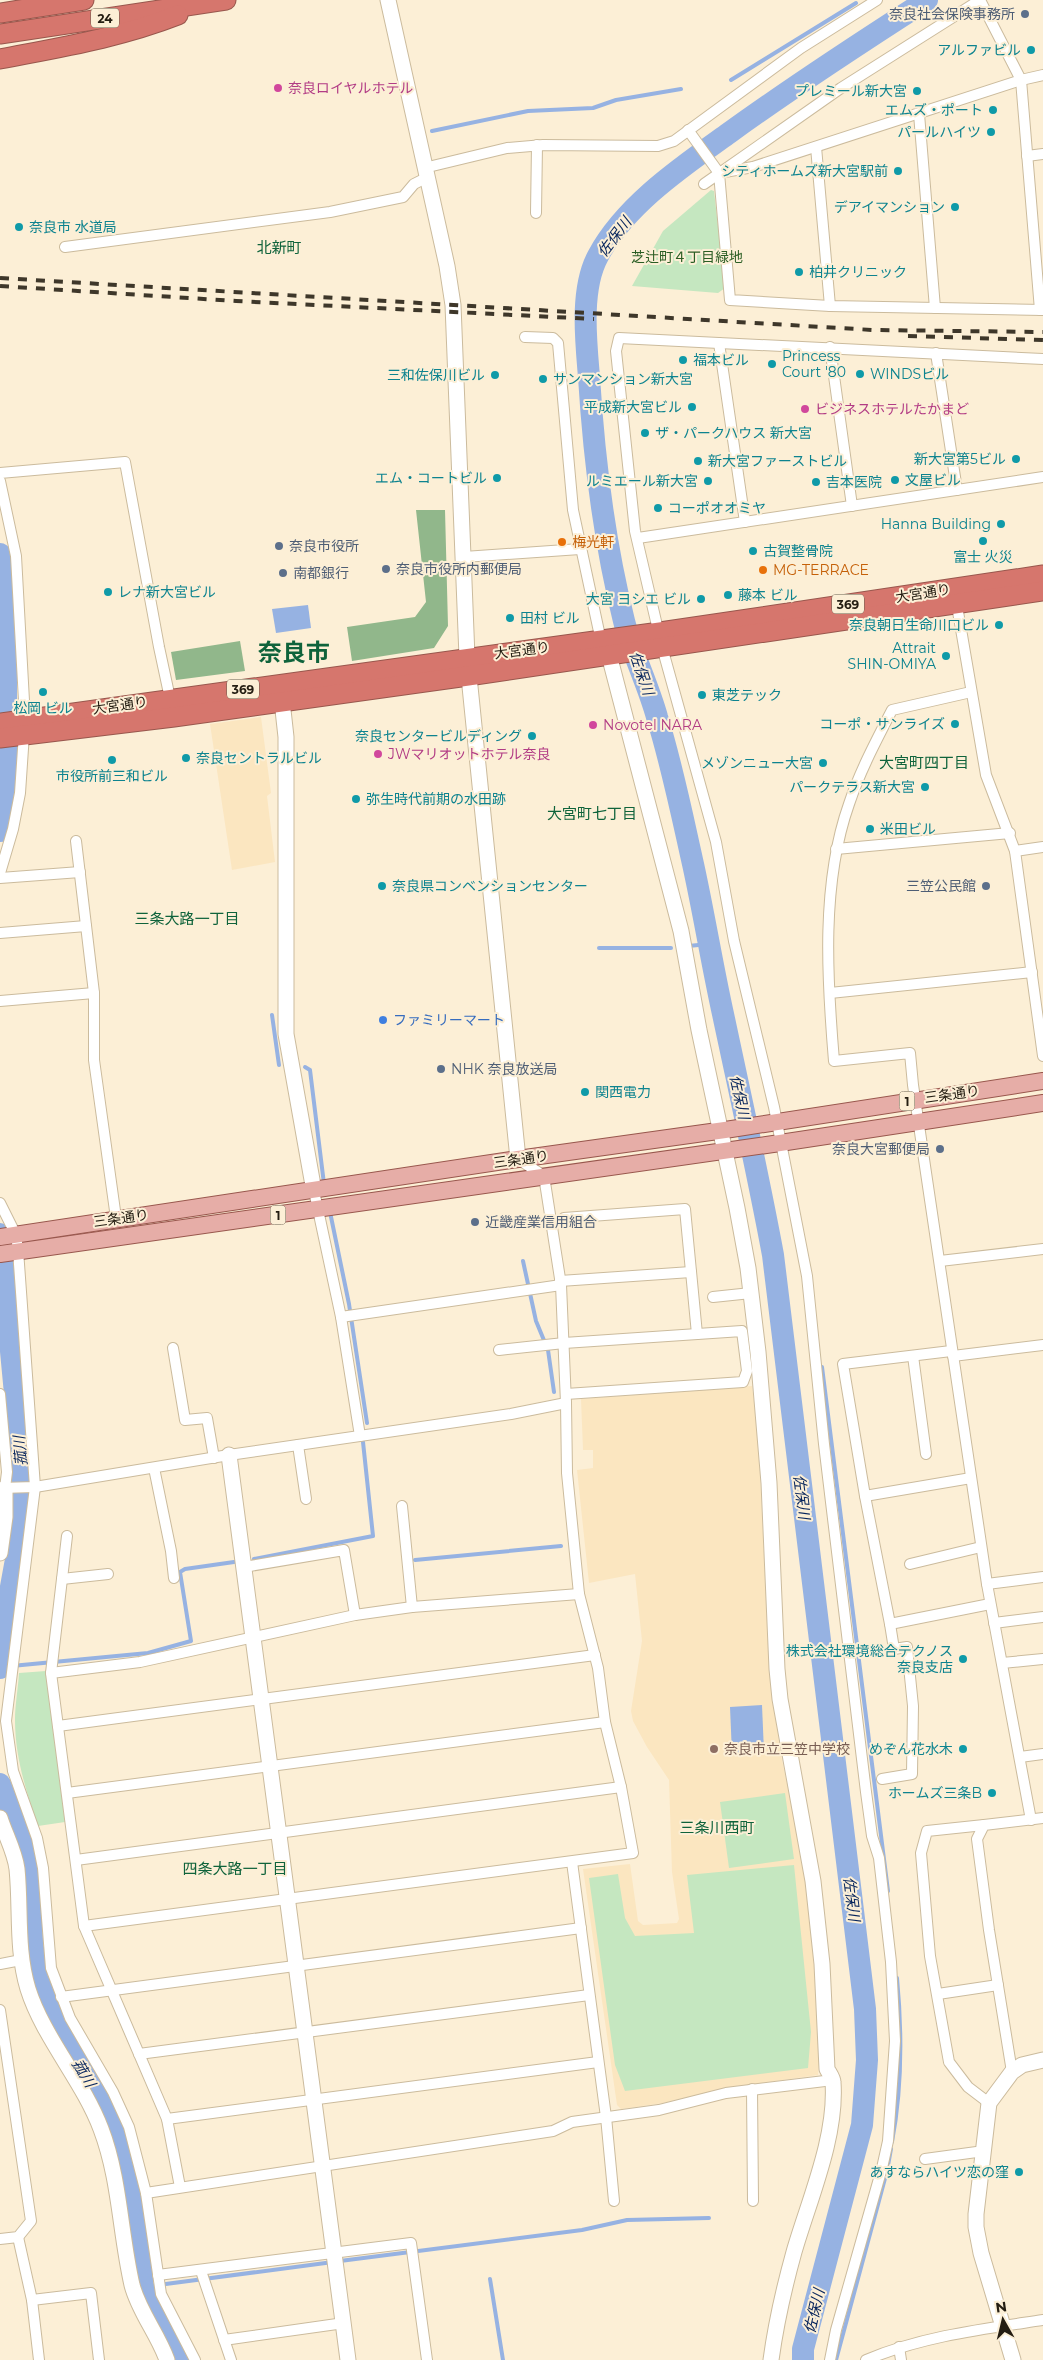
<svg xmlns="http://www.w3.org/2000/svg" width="1043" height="2360" font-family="Montserrat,'Noto Sans JP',sans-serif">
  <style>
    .built { fill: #fbe6c0 }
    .green { fill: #c5e7c0 }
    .forest { fill: #91b78b }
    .water { fill: #96b2e2 }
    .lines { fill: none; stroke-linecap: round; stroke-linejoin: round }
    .stream { stroke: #96b2e2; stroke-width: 4 }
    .river { stroke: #96b2e2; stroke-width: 22 }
    .street-casing { stroke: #cbbb9d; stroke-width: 12 }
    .secondary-casing { stroke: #cbbb9d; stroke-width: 17 }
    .primary-casing { stroke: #98574d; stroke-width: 18 }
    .highway-casing { stroke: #98574d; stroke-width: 21 }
    .street { stroke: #fff; stroke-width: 10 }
    .secondary { stroke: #fff; stroke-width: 15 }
    .primary { stroke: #e6ada7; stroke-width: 16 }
    .highway { stroke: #d6766d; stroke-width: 19 }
    .rail { stroke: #3e372a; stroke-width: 4; stroke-dasharray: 9 9; stroke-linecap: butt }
    .service-dot { fill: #5c6f8a; stroke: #fcefd6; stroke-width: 2 }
    .culture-dot { fill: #0f9aa8; stroke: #fcefd6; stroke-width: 2 }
    .hotel-dot { fill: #d1479c; stroke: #fcefd6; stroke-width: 2 }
    .food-dot { fill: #e8710a; stroke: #fcefd6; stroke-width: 2 }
    .shop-dot { fill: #3f7fe0; stroke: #fcefd6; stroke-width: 2 }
    .education-dot { fill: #8d6e63; stroke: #fcefd6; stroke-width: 2 }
    .labels { text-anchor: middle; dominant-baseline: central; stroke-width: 4; stroke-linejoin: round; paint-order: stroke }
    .shield { fill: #fcefd6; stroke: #655c4d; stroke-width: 1 }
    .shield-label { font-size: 12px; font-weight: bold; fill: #241d12 }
    .service-label { font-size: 14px; fill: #4e5e75; stroke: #fcefd6; text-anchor: start }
    .culture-label { font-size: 14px; fill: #0d838f; stroke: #fcefd6; text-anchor: end }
    .hotel-label { font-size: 14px; fill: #b23c85; stroke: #fcefd6; text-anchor: start }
    .park-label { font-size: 14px; fill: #2b5e24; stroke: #fcefd6 }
    .food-label { font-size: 14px; fill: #c56008; stroke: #fcefd6; text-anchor: start }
    .street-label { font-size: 14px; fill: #241d12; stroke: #fcefd6 }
    .shop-label { font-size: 14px; fill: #366cbe; stroke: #fcefd6; text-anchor: start }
    .education-label { font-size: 14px; fill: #785e54; stroke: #fcefd6; text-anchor: start }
    .water-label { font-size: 15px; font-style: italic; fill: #08265d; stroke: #fcefd6 }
    .neighbourhood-label { font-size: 15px; fill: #0f633b; stroke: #fcefd6 }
    .town-label { font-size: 24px; font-weight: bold; fill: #0f633b; stroke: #fcefd6 }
  </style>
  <rect width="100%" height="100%" fill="#fcefd6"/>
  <g class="built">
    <path d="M261,717L271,793L267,796L275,862L232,870L210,724Z"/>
    <path d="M752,1386L758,1432L769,1656L780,1751L802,1853L810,1918L816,1990L819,2061L818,2075L726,2088L663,2103L621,2109L617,2105L583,1869L630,1864L638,1921L643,1925L677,1923L679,1919L672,1872L669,1780L647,1747L633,1721L631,1711L642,1641L635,1574L589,1583L577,1470L593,1468V1450H583L581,1399Z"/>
  </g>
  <g class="green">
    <path d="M711,190L714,191L725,288L718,293L632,286L663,231Z"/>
    <path d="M46,1671L65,1822L38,1826C26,1791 15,1757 15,1720C15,1705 18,1689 19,1673Z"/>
    <path d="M785,1793L794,1859L729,1868L720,1802Z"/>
    <path d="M794,1865L811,2032L808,2068L625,2091L615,2065L589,1878L618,1874L625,1918L635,1936L694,1933L687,1875Z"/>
  </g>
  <g class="forest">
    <path d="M416,510H445L448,626L434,648L352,661L347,627L415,617L426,602Z"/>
    <path d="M240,641L245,671L176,680L171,652Z"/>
  </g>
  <g class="water">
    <path d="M308,605L311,628L276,633L272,609Z"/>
    <path d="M762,1705L764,1752L732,1754L730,1707Z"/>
  </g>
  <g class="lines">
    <g class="stream">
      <path d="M731,80L856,3"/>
      <path d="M432,131L528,111L593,108L616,100L681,89"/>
      <path d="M688,946L709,944"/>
      <path d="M599,948H671"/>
      <path d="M272,1015L279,1065"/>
      <path d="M305,1067L310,1070L324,1184"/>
      <path d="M330,1212L349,1304L367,1423"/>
      <path d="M523,1261L536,1321L548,1350L554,1392"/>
      <path d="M822,1367L888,1891"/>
      <path d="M254,1559L373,1536L363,1442"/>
      <path d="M415,1560L561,1546"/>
      <path d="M1,1667L148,1653L191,1641L180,1572L185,1569L234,1562"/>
      <path d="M892,2142C902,2089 902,2031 897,1978"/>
      <path d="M340,2261L582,2230L627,2220L709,2218"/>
      <path d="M490,2279L503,2360"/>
      <path d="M143,2287L333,2262"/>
      <path d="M836,2360L887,2171L891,2149"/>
    </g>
    <g class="river">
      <path d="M0,554L6,599V697L10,782L0,831"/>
      <path d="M0,1234L23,1479L19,1543L6,1614L5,1651L0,1668"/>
      <path d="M0,1784L26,1849L30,1878L32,1941L37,1978L61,2035L104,2106L117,2138L130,2185L143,2287L179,2360"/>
      <path d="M803,2360V2349L862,2125L867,2060L865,2009L773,1255C758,1174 740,1094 723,1014C712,964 704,914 693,864C682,815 672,765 657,717C648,684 632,653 624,621C604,541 594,459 589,377C586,341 580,289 598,256C625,205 683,166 729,133C794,86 860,43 927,0"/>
    </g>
    <g class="street-casing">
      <g id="street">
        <path d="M980,0L1021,80L1040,310"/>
        <path d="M919,114L935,308"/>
        <path d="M688,130L719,173L730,300L830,306L1043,310"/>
        <path d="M816,147L830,306"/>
        <path d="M1027,156L1043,154"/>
        <path d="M424,168L507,148L543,145L658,146L674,141L801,48L877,0"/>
        <path d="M719,173L753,167L1021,80L1043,75"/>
        <path d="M704,184L841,88L980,0"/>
        <path d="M536,213L537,145"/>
        <path d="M65,247L330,212L403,197L414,184L426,178"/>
        <path d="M525,337L553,338L558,343L573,510L601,641"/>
        <path d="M719,343L745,522"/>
        <path d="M830,347L852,506"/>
        <path d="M936,353L957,490"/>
        <path d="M0,473L125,462L159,647L171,703"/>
        <path d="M0,481L16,556L25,719L20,793L13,829L0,873"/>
        <path d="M638,538L1043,477"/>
        <path d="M464,557L580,549"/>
        <path d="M956,600L986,775L1015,851L1043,1056"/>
        <path d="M971,692L892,710C876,741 860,771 849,804C821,883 827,978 834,1061L910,1053L913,1085L987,1584L1031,1820"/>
        <path d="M76,841L94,993V1060L116,1218"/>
        <path d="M836,849L1010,833"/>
        <path d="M1015,851L1043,847"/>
        <path d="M0,878L80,872"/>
        <path d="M0,933L86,926"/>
        <path d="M830,993L1032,972"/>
        <path d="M0,1001L94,993"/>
        <path d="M314,1191L341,1317L360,1436"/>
        <path d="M0,1203L16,1235L18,1250L35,1487L6,1721L13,1771L37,1838L43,1868L51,1968L70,2018L113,2092L129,2127L146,2193L161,2294L195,2360"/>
        <path d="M564,1218L685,1209L697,1334"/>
        <path d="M940,1261L1043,1249"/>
        <path d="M560,1281L691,1272"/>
        <path d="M713,1297L751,1293"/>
        <path d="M341,1317L561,1285"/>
        <path d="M173,1348L185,1420L207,1418L214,1458"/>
        <path d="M499,1350L564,1343L742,1331L747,1371L743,1382L566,1394"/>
        <path d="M951,1351L843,1364L865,1496L890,1624L990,1604"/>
        <path d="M913,1356L926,1454"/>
        <path d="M953,1356L1043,1345"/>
        <path d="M0,1394L7,1472L5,1488"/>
        <path d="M298,1445L306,1499"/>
        <path d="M154,1468L171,1551L174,1578"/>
        <path d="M0,1488L35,1487L229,1455L511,1414L566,1403"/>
        <path d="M865,1496L971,1478"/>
        <path d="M402,1506L412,1607"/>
        <path d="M67,1536L51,1673L84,1926L167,2119L180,2187"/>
        <path d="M910,1564L981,1547"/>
        <path d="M244,1567L344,1550L355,1615"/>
        <path d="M62,1579L108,1574"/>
        <path d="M987,1584L1043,1577"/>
        <path d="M994,1623L1043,1617"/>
        <path d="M1002,1663L1043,1659"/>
        <path d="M51,1673L140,1662L355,1615L412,1607L579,1594"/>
        <path d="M58,1726L595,1655"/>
        <path d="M1020,1757L1043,1754"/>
        <path d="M882,1779L912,1774L913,1706L907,1647L894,1649L890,1624"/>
        <path d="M67,1793L605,1722"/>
        <path d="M984,1825L927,1831L921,1853L930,1956L949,2062L968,2087L989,2103"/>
        <path d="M76,1860L621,1787"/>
        <path d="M572,1862L606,2117L614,2201"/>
        <path d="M84,1926L633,1853L621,1787L605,1722L598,1668L579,1594L567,1473L566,1403L561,1285L544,1176L518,1159"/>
        <path d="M0,1964L21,1960"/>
        <path d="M938,1994L998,1985"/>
        <path d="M61,1997L581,1928"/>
        <path d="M0,2010L31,2221L18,2237L0,2239"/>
        <path d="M139,2054L589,1995"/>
        <path d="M1012,2072L989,1930L977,1839L984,1825L1043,1818"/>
        <path d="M752,2089L753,2201"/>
        <path d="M167,2119L598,2062"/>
        <path d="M925,2159L984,2151"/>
        <path d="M146,2193L553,2131L572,2122L659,2110L726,2093L833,2080"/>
        <path d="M18,2237L32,2300L39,2360"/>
        <path d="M201,2271L231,2360"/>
        <path d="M158,2275L411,2243L427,2360"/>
        <path d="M32,2300L91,2293L99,2360"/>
        <path d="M224,2340L344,2323"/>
        <path d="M899,2347L901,2360"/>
        <path d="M830,2360L836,2330L882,2168L888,2141L895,2041L891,1962L879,1858L872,1836L866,1792L824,1444L807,1276L774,1107L734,941L716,842L662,647L635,531L616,351L619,338L1043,359"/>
        <path d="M866,2360C923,2336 983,2329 1043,2320"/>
      </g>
    </g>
    <g class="secondary-casing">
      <g id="secondary">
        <path d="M388,0L447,266L453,305L467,657L518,1159"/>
        <path d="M609,655L681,931L699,1030L737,1208L748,1268L758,1352L769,1483L777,1669L780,1699L813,1881L822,1964L827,2069C829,2073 833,2078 833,2082C837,2137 809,2200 794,2252C784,2288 776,2323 771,2360"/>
        <path d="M282,701L286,737V1034L314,1191"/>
        <path d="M229,1455L348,2360"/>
        <path d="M0,1553L5,1517V1488"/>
        <path d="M0,1818C5,1834 15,1852 17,1869C21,1908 16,1950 28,1989C43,2037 83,2081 101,2129C120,2179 120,2233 132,2285C139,2312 158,2334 167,2360"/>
        <path d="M1013,2360L981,2253L976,2227V2214L989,2103L1012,2072L1022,2065L1043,2060"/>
      </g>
    </g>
    <g class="primary-casing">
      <g id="primary">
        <path d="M0,1237L518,1159L725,1130L1043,1081"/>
        <path d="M0,1254L780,1143L1043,1103"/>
      </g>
    </g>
    <g class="highway-casing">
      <g id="highway">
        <path d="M0,13L84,0"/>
        <path d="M0,34L226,0"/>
        <path d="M0,59C62,47 119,38 178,15"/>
        <path d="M0,723L660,632L1043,575"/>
        <path d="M0,738L174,717L468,676L1043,591"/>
      </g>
    </g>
    <use href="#street" class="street"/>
    <use href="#secondary" class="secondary"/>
    <use href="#primary" class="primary"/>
    <use href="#highway" class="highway"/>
    <g class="rail">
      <path d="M0,278L873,330L1043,332"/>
      <path d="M0,286L236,301L594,319"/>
      <path d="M908,336L1043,340"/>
    </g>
  </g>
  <g class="service-dot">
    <circle cx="1025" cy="14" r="5"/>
    <circle cx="279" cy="546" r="5"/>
    <circle cx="386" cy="569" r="5"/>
    <circle cx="283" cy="573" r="5"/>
    <circle cx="986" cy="886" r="5"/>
    <circle cx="441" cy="1069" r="5"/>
    <circle cx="940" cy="1149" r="5"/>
    <circle cx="475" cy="1222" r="5"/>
  </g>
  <g class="culture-dot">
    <circle cx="1031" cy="50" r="5"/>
    <circle cx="917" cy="91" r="5"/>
    <circle cx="993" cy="110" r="5"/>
    <circle cx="991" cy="132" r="5"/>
    <circle cx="898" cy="171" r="5"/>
    <circle cx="955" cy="207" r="5"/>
    <circle cx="19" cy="227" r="5"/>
    <circle cx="799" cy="272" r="5"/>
    <circle cx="683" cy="360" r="5"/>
    <circle cx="772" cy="364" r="5"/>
    <circle cx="860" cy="374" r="5"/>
    <circle cx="495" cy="375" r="5"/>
    <circle cx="543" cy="379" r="5"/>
    <circle cx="692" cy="407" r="5"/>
    <circle cx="645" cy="433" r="5"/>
    <circle cx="1016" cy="459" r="5"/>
    <circle cx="698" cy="461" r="5"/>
    <circle cx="497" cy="478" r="5"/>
    <circle cx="895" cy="480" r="5"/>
    <circle cx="708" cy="481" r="5"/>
    <circle cx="816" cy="482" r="5"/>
    <circle cx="658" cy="508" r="5"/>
    <circle cx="1001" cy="524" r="5"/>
    <circle cx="983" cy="541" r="5"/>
    <circle cx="753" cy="551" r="5"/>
    <circle cx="108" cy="592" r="5"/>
    <circle cx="728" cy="595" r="5"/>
    <circle cx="701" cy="599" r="5"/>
    <circle cx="510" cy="618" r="5"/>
    <circle cx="999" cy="625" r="5"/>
    <circle cx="946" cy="656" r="5"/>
    <circle cx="43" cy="692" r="5"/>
    <circle cx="702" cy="695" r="5"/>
    <circle cx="955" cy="724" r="5"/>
    <circle cx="532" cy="736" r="5"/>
    <circle cx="186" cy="758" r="5"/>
    <circle cx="112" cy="760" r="5"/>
    <circle cx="823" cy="763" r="5"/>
    <circle cx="925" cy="787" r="5"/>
    <circle cx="356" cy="799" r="5"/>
    <circle cx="870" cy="829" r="5"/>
    <circle cx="382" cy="886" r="5"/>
    <circle cx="585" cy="1092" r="5"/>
    <circle cx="963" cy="1659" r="5"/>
    <circle cx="963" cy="1749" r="5"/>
    <circle cx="992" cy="1793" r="5"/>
    <circle cx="1019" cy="2172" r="5"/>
  </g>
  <g class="hotel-dot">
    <circle cx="278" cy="88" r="5"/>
    <circle cx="805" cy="409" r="5"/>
    <circle cx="593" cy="725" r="5"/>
    <circle cx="378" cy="754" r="5"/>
  </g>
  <g class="food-dot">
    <circle cx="562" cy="542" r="5"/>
    <circle cx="763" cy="570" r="5"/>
  </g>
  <circle class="shop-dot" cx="383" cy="1020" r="5"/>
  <circle class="education-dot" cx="714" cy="1749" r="5"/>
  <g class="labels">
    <g class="shield">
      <rect x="91" y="8.5" width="28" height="19" rx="4"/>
      <rect x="832" y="594.5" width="32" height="19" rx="4"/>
      <rect x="227" y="679.5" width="32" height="19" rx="4"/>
      <rect x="899.5" y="1091.5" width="15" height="19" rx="4"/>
      <rect x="270.5" y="1205.5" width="15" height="19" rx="4"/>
    </g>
    <g class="shield-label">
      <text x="105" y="18">24</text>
      <text x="848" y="604">369</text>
      <text x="243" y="689">369</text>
      <text x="907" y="1101">1</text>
      <text x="278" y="1215">1</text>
    </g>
    <g class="service-label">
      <text x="1015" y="14" text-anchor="end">奈良社会保険事務所</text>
      <text x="289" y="546">奈良市役所</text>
      <text x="396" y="569">奈良市役所内郵便局</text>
      <text x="293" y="573">南都銀行</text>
      <text x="976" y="886" text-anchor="end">三笠公民館</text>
      <text x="451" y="1069">NHK 奈良放送局</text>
      <text x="930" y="1149" text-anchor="end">奈良大宮郵便局</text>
      <text x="485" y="1222">近畿産業信用組合</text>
    </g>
    <g class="culture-label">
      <text x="1021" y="50">アルファビル</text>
      <text x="907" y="91">プレミール新大宮</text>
      <text x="983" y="110">エムズ・ポート</text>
      <text x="981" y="132">パールハイツ</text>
      <text x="888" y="171">シティホームズ新大宮駅前</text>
      <text x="945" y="207">デアイマンション</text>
      <text x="29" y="227" text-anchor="start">奈良市 水道局</text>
      <text x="809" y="272" text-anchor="start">柏井クリニック</text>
      <text x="782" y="356" text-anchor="start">Princess<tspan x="782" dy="16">Court '80</tspan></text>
      <text x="693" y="360" text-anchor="start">福本ビル</text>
      <text x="870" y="374" text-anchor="start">WINDSビル</text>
      <text x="485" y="375">三和佐保川ビル</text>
      <text x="553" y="379" text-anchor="start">サンマンション新大宮</text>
      <text x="682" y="407">平成新大宮ビル</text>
      <text x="655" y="433" text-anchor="start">ザ・パークハウス 新大宮</text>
      <text x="1006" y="459">新大宮第5ビル</text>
      <text x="708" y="461" text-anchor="start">新大宮ファーストビル</text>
      <text x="487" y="478">エム・コートビル</text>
      <text x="905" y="480" text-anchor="start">文屋ビル</text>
      <text x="698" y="481">ルミエール新大宮</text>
      <text x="826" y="482" text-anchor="start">吉本医院</text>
      <text x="668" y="508" text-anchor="start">コーポオオミヤ</text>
      <text x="991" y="524">Hanna Building</text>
      <text x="763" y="551" text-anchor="start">古賀整骨院</text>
      <text x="983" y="557" text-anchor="middle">富士 火災</text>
      <text x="118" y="592" text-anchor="start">レナ新大宮ビル</text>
      <text x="738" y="595" text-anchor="start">藤本 ビル</text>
      <text x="691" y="599">大宮 ヨシエ ビル</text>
      <text x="520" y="618" text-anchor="start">田村 ビル</text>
      <text x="989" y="625">奈良朝日生命川口ビル</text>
      <text x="936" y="648">Attrait<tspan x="936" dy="16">SHIN-OMIYA</tspan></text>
      <text x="712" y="695" text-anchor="start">東芝テック</text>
      <text x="43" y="708" text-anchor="middle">松岡 ビル</text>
      <text x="945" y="724">コーポ・サンライズ</text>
      <text x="522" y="736">奈良センタービルディング</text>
      <text x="196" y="758" text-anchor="start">奈良セントラルビル</text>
      <text x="813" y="763">メゾンニュー大宮</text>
      <text x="112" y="776" text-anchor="middle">市役所前三和ビル</text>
      <text x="915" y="787">パークテラス新大宮</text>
      <text x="366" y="799" text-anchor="start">弥生時代前期の水田跡</text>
      <text x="880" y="829" text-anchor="start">米田ビル</text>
      <text x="392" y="886" text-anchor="start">奈良県コンベンションセンター</text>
      <text x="595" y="1092" text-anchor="start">関西電力</text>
      <text x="953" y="1651">株式会社環境総合テクノス<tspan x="953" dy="16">奈良支店</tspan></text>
      <text x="953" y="1749">めぞん花水木</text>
      <text x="982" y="1793">ホームズ三条B</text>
      <text x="1009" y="2172">あすならハイツ恋の窪</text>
    </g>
    <g class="hotel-label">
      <text x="288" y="88">奈良ロイヤルホテル</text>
      <text x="815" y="409">ビジネスホテルたかまど</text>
      <text x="603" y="725">Novotel NARA</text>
      <text x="388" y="754">JWマリオットホテル奈良</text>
    </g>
    <g class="park-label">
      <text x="687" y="257">芝辻町４丁目緑地</text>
    </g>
    <g class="food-label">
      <text x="572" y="542">梅光軒</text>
      <text x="773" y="570">MG-TERRACE</text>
    </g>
    <g class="street-label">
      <text transform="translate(923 593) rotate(-9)">大宮通り</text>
      <text transform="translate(522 650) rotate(-7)">大宮通り</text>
      <text transform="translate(120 705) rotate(-8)">大宮通り</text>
      <text transform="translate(952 1094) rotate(-8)">三条通り</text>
      <text transform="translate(521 1159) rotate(-8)">三条通り</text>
      <text transform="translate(121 1218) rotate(-8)">三条通り</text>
    </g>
    <g class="shop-label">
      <text x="393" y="1020">ファミリーマート</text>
    </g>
    <g class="education-label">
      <text x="724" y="1749">奈良市立三笠中学校</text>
    </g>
    <g class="water-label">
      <text transform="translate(614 237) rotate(-53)">佐保川</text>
      <text transform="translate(642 673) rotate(71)">佐保川</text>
      <text transform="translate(740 1097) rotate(78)">佐保川</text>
      <text transform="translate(20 1451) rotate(-95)">菰川</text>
      <text transform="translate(802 1497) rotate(83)">佐保川</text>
      <text transform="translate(852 1899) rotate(83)">佐保川</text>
      <text transform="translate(84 2073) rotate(59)">菰川</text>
      <text transform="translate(814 2311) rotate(-77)">佐保川</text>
    </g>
    <g class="neighbourhood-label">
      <text x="279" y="247">北新町</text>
      <text x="924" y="762">大宮町四丁目</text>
      <text x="592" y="813">大宮町七丁目</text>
      <text x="187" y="918">三条大路一丁目</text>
      <text x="717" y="1827">三条川西町</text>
      <text x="235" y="1868">四条大路一丁目</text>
    </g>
    <g class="town-label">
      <text x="294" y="652">奈良市</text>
    </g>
  </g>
  <g transform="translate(1003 2320) rotate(352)" stroke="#fcefd6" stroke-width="4" paint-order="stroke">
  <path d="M0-4L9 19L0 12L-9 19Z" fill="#241d12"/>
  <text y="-8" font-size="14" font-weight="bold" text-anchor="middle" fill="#241d12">N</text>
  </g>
</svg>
